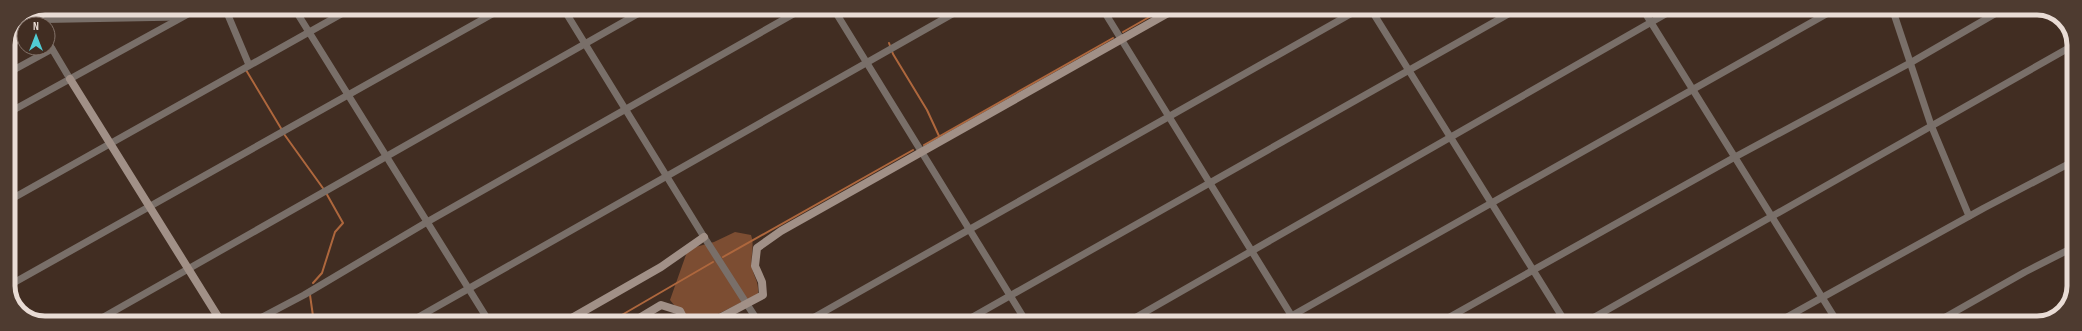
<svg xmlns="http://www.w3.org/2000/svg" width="2082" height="331" font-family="'Sofia Sans Condensed',sans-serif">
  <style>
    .green { fill: #7c4d32 }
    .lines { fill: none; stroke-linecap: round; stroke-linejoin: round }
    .stream { stroke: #ae673d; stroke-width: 2 }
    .street { stroke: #796f69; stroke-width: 7 }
    .secondary { stroke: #a19087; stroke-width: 8 }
    .rim { fill: none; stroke: #e9dcd5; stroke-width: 5 }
  </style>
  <rect width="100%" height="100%" fill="#412d22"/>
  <path class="green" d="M735,232L751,235C755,246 750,256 752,267C754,278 759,281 758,294L700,323H689L670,300L688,249L714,242Z"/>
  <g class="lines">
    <g class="stream">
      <path d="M1123,32L1165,8"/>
      <path d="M889,43L893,54L927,110L939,136"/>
      <path d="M246,70L282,130"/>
      <path d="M284,134L325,191L343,223L335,232L322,273L313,283"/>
      <path d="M924,145L1113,38"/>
      <path d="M723,257L913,150"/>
      <path d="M310,295L314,323"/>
      <path d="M608,323L713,262"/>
    </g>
    <g class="street">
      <path d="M225,8L249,65"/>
      <path d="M294,8L490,323"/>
      <path d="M563,8L704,237L759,323"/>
      <path d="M833,8L1027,323"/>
      <path d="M1102,8L1296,323"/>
      <path d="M1370,8L1566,323"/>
      <path d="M1642,8L1838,323"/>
      <path d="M1892,8L1931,125L1969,216"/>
      <path d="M18,20L180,17"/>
      <path d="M48,42L70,79"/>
      <path d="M8,73L52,49"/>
      <path d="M8,113L199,8"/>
      <path d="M8,201L352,8"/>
      <path d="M8,286L503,8"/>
      <path d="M93,323L648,8"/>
      <path d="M251,323L304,295L427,222L804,8"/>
      <path d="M408,323L963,8"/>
      <path d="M804,323L1361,8"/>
      <path d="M962,323L1519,8"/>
      <path d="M1126,323L1676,8"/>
      <path d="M1279,323L1837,8"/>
      <path d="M1439,323L1735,157L1910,63L2005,8"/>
      <path d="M1584,323L2074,45"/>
      <path d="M1776,323L1984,208L2074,161"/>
      <path d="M1935,323L2025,272L2074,247"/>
    </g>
    <g class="secondary">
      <path d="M70,79L222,323"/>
      <path d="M563,323L661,267L704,237"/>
      <path d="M631,323L661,305L680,311L686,323"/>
      <path d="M710,323L763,295L762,282L755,266L757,248L781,231L1177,8"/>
    </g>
  </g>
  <path d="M0 0H2082V331H0ZM45 15H2037A30 30 0 0 1 2067 45V286A30 30 0 0 1 2037 316H45A30 30 0 0 1 15 286V45A30 30 0 0 1 45 15Z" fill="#4e3b30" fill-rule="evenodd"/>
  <path class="rim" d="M45 15H2037A30 30 0 0 1 2067 45V286A30 30 0 0 1 2037 316H45A30 30 0 0 1 15 286V45A30 30 0 0 1 45 15Z"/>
  <g transform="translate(36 36)"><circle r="19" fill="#412d22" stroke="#84736a"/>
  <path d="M0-3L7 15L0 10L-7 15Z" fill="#51ccd3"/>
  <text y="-6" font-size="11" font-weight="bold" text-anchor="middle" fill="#e9dcd5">N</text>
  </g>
</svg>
